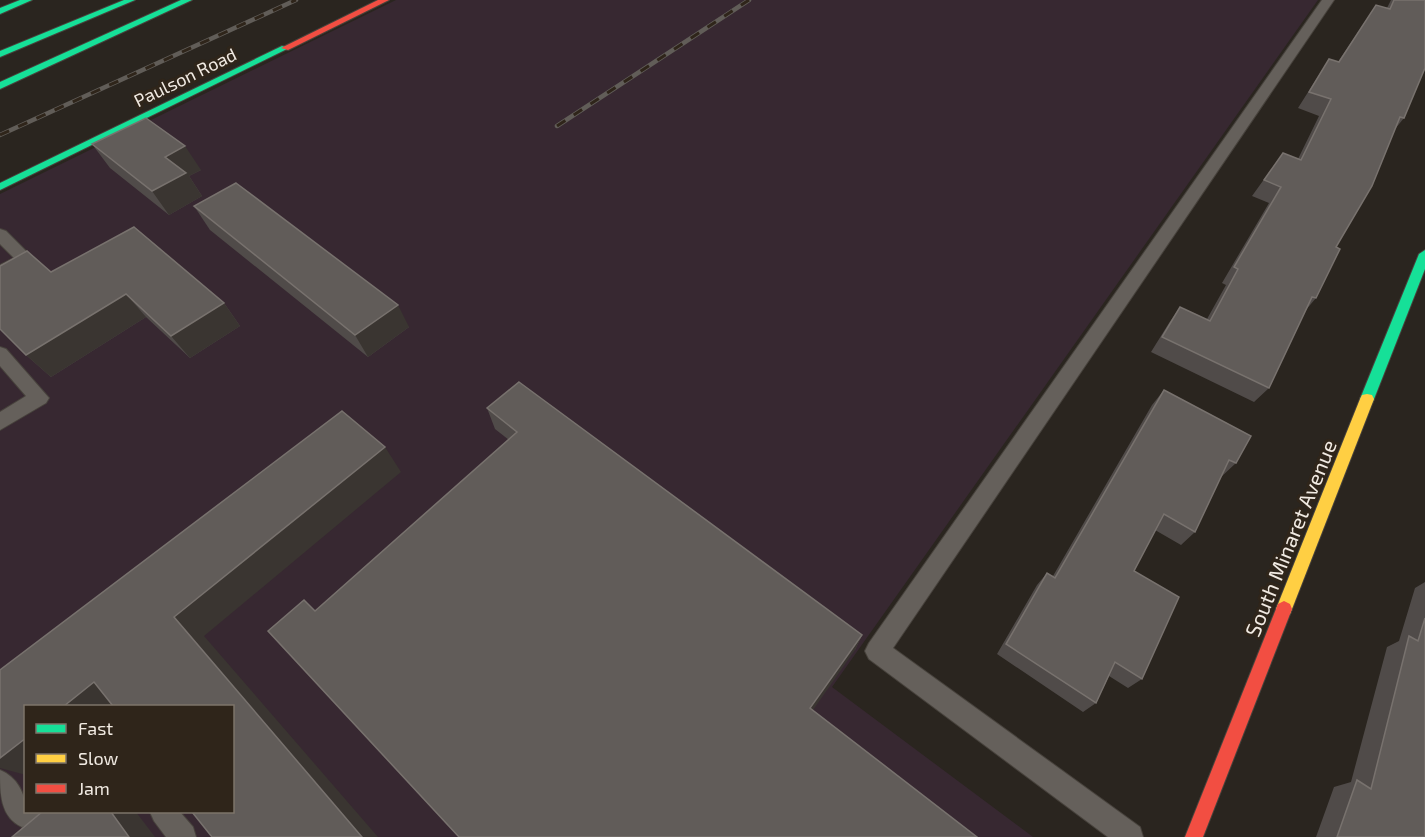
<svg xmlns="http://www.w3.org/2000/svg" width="1425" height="837" font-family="'Exo 2',sans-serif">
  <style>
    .industrial { fill: #372831; fill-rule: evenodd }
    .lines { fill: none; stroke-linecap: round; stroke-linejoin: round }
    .lane-casing { stroke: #47423c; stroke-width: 2 }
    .fast-casing { stroke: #47423c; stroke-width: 2 }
    .slow-casing { stroke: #47423c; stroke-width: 2 }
    .jam-casing { stroke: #47423c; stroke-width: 2 }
    .lane { fill: #65605b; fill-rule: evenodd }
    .fast { fill: #16e098; fill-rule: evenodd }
    .slow { fill: #ffcf43; fill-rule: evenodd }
    .jam { fill: #f24e42; fill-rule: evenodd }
    .rail-casing { stroke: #615d58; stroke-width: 4.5 }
    .rail { stroke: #2f251a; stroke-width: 3; stroke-dasharray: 10; stroke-linecap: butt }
    .wall { fill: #504b49 }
    .shaded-wall { fill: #3a3531 }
    .building { fill: #615c59; stroke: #78726e; stroke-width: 1.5 }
    .labels { text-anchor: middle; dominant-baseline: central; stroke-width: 6; stroke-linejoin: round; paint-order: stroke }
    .far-street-label { font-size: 18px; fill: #f1eae2; stroke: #2f251a }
    .street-label { font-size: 21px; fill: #f1eae2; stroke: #2f251a }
  </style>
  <rect width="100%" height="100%" fill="#2a251f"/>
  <path class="industrial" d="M396,0H1318L832,687L1033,837H0V194ZM26,706H232V812H26Z"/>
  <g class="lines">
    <g class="lane-casing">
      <g id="lane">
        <path d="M1322,0H1334L893,648L1140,827L1143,837H1108L869,659L865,651L869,643Z"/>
        <path d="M0,229L6,231L34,259L32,263L0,278V265L14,258L0,244Z"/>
        <path d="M0,347L6,349L49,398L46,403L0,430V412L26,396L0,366Z"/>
        <path d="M0,770C17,777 26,794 26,812H40L36,821L22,827C0,817 0,793 0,770Z"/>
        <path d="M150,812H180L193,827L196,837H166L154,821Z"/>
      </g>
    </g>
    <g class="fast-casing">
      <g id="fast">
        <path d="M20,0H32L0,14V8Z"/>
        <path d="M124,0H135L0,57V51Z"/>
        <path d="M181,0H192L0,89V82Z"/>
        <path d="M282,46L289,48L0,190V183Z"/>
        <path d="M1425,250V269L1374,399L1372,403H1362L1360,399L1419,254Z"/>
      </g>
    </g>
    <g class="slow-casing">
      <path id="slow" d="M1367,394L1372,395L1374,399L1292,609L1290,614L1284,617L1278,614L1276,609L1360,399L1362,395Z"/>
    </g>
    <g class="jam-casing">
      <g id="jam">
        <path d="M378,0H389L288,50L281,48Z"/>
        <path d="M1284,601L1290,604L1292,609L1203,837H1185L1276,609L1278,604Z"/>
      </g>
    </g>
    <use href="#lane" class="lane"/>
    <use href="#fast" class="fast"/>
    <use href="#slow" class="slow"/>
    <use href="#jam" class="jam"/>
    <g class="rail-casing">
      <g id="rail">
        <path d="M557,126L749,0"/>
        <path d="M0,135L296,0"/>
      </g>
    </g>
    <use href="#rail" class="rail"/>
  </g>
  <g class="wall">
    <path d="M1391,0H1425L1404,118L1395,129L1336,247L1316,298L1305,311L1269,388L1254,402L1151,352L1169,323L1180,307L1207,319L1226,285L1222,283L1269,203L1252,196L1283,153L1298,159L1319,116L1298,108L1329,59L1338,62L1376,5L1387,8Z"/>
    <path d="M92,144L201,170L189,176L202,196L169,215L110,168Z"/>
    <path d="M194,206L409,327L368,357L210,230Z"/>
    <path d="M51,272L224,303L240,326L190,358L146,317L51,377L26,355Z"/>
    <path d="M1164,390L1236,463L1221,477L1195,532L1181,545L1155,530L1134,571L1142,679L1128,688L1109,676L1096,703L1083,712L997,654L1037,585L1047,573L1053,576L1152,405Z"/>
    <path d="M487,408L862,635L855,650L316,610L509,440L495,429Z"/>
    <path d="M1425,582V837H1316L1334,787L1351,782L1387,647L1399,641L1415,588Z"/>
  </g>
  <g class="shaded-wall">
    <path d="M185,146L201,170L189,176L202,196L169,215L152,191L165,157Z"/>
    <path d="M126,294L146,317L51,377L26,355Z"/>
    <path d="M224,303L240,326L190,358L171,336Z"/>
    <path d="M398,305L409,327L368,357L355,335Z"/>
    <path d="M385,447L401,472L204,636L378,837H362L174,617Z"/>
    <path d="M862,635L855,650L806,720L810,708Z"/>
    <path d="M94,682L120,706H64Z"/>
    <path d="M26,738V775L0,768V758Z"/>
    <path d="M111,812H136L155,837H129Z"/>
  </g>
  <g class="building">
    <path d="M1394,0H1425V68L1404,118L1400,117L1372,186L1336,247L1340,249L1316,298L1312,297L1269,388L1162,337L1180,307L1210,321L1238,269L1234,267L1281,187L1264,180L1283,153L1301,160L1331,99L1309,92L1329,59L1339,62L1376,5L1390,9Z"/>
    <path d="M146,118L185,146L165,157L186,173L152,191L92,144Z"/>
    <path d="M236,183L398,305L355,335L194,206Z"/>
    <path d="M134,227L224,303L171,336L126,294L26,355L0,329V266L27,251L51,272Z"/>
    <path d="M519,382L862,635L810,708L977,837H459L268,631L304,600L315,611L517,432L487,408Z"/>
    <path d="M1164,390L1251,436L1236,463L1229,460L1195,532L1164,514L1134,571L1179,597L1142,679L1115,662L1096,703L1006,644L1047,573L1055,578Z"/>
    <path d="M342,411L385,447L174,617L362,837H212L192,812H232V706H113L94,682L64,706H26V738L0,758V670Z"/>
    <path d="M1425,618V837H1337L1357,780L1371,789L1409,636L1418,641Z"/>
    <path d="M42,812H111L129,837H12Z"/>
  </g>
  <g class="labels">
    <g class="far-street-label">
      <text transform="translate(185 77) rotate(-26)">Paulson Road</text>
    </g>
    <g class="street-label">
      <text transform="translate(1290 538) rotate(-68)">South Minaret Avenue</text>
    </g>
  </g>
  <rect x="24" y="705" width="210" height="108" fill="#2f251a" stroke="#7d746a" stroke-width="1.5"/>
  <rect x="36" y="724" width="30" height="9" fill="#16e098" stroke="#7d746a" stroke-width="1.5"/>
  <text x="78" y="735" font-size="18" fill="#f1eae2">Fast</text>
  <rect x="36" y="754" width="30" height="9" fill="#ffcf43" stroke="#7d746a" stroke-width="1.5"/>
  <text x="78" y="765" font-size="18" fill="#f1eae2">Slow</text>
  <rect x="36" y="784" width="30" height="9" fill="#f24e42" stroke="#7d746a" stroke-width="1.5"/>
  <text x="78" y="795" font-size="18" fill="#f1eae2">Jam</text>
</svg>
